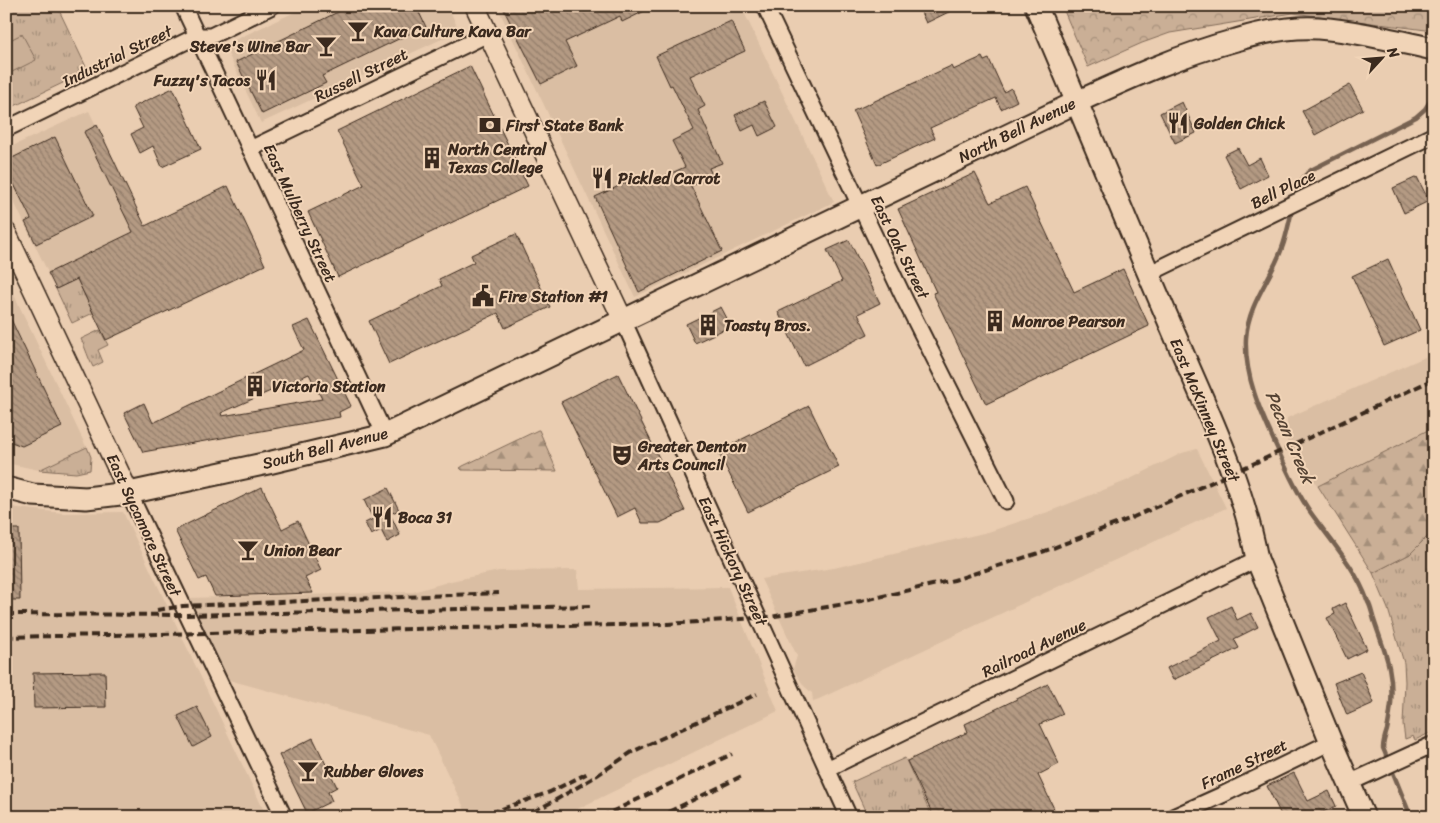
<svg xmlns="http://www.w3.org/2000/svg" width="1440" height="823" font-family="Sriracha,sans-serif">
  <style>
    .built { fill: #dabea3 }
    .grass { fill: url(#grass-tufts); stroke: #826c5a }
    .forest { fill: url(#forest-firs); stroke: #826c5a }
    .park { fill: url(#park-crowns); stroke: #826c5a }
    .garden { fill: #caaf96; stroke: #826c5a }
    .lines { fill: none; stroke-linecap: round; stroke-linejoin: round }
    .stream { stroke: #776251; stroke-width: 4.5 }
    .building { fill: url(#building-back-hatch); stroke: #3b2a1e; fill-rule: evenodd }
    .minor-casing { stroke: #3b2a1e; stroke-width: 19 }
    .tertiary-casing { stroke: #3b2a1e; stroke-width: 22 }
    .secondary-casing { stroke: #3b2a1e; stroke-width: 25 }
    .minor { stroke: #f1d4b7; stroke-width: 15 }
    .tertiary { stroke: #f1d4b7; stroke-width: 19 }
    .secondary { stroke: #f1d4b7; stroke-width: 21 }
    .rail { stroke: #3b2a1e; stroke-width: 4; stroke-dasharray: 8 4; stroke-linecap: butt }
    .labels { text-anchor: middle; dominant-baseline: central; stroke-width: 4; stroke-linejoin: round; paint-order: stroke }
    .poi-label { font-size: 16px; font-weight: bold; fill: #3b2a1e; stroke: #f1d4b7; text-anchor: start }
    .street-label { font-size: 16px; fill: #3b2a1e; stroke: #f1d4b7 }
    .water-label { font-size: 18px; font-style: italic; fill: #544233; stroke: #f1d4b7 }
  </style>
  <defs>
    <pattern id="grass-tufts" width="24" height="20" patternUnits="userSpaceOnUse" patternTransform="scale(1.25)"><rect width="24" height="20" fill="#caaf96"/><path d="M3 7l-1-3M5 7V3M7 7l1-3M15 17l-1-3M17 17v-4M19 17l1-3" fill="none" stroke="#a58f7a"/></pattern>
    <pattern id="forest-firs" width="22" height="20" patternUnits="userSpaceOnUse" patternTransform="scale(1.25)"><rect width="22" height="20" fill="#caaf96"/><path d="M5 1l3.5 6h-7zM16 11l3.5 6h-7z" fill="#a58f7a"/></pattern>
    <pattern id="park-crowns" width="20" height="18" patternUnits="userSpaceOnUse" patternTransform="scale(1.25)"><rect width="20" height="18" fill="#caaf96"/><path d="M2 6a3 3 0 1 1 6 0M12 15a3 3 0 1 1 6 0" fill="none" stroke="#a58f7a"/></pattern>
    <pattern id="building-back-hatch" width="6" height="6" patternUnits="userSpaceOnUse" patternTransform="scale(1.25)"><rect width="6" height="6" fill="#b49a83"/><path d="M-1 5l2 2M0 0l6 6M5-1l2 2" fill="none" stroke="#947e6b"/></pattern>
  </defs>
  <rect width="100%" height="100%" fill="#eacdb1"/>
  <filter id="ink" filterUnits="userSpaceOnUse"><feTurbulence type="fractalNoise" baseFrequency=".02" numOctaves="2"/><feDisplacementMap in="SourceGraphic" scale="10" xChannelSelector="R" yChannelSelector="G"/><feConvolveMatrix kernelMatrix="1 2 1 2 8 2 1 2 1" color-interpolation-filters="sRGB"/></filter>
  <g filter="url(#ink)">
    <g class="built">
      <path d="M308,6H448L459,31L261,123L224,45Z"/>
      <path d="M497,6H741L834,202L635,297Z"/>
      <path d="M89,111L153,242L56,289L6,185V149Z"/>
      <path d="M6,278L91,457L90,470L76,473L39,470L6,463Z"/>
      <path d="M1434,353V427L1318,486L1297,461L1287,441V418Z"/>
      <path d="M1197,449L1226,508L819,699L813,701L812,693L804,686L793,669L797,656L761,579L834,568L988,532L1048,512L1126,481L1182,453Z"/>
      <path d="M6,505L18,508L63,513L123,512L267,817H6Z"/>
      <path d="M577,570L579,589L728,587L778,711L561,817H456L466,812L429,735L229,680L188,598L413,592L451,581L499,571Z"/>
    </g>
    <g class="grass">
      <path d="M6,6H57L88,71L6,110Z"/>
      <path d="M77,279L93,313L72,323L56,289Z"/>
      <path d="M100,330L108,345L98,350L103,362L93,367C88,358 86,349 81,339Z"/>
      <path d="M87,447L91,457L90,470L76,473L39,470Z"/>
      <path d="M1434,512V731L1415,740L1413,736L1405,739L1403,724L1405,682L1404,663L1388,609L1373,573L1410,554L1432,532Z"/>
      <path d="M905,758L932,817H868L852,782Z"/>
    </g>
    <g class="forest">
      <path d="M1434,427V512L1432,532L1410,554L1373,573L1318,486Z"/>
      <path d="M538,430H539L557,471L462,470L460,468L463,466Z"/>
    </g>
    <path class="park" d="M1062,6H1434V31L1293,13L1170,33L1142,43L1088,67Z"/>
    <path class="garden" d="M22,34L36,60L6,75V42Z"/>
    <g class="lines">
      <g class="stream">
        <path d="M1296,198C1299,186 1301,177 1311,170L1416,117L1425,109L1434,95"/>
        <path d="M1293,207C1289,221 1287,235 1282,248C1271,279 1248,304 1246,338C1244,378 1262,415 1278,450C1287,471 1297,493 1311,513C1331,541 1356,568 1368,602C1371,607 1372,614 1374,620C1384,651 1394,669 1391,704C1390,712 1389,722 1387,730C1385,736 1383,742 1383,748L1411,817"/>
      </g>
    </g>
    <g class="building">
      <path d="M350,6H416L426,27L412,34L411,33L322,76L326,83L262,114L236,62Z"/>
      <path d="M502,6H655L622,22L620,16L565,42L577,66L541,84Z"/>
      <path d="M918,6H961L926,23Z"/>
      <path d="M731,21L745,51L690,76L705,106L698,110L722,163L709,168L713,177L691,186L722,251L639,292L595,197L645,174L649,183L685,167L672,141L694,130L672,85L670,86L656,56Z"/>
      <path d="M982,57L984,61L989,59L1004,92L1011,88L1017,101L1001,109L996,98L930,128L935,138L877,165L853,111L951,66L953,70Z"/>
      <path d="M470,66L528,186L338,277L308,212L364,185L337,131Z"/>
      <path d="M1350,85L1363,109L1315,135L1302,111Z"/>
      <path d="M173,88L201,149L162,167L153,146L140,153L131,134L143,128L133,107Z"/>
      <path d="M764,101L777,127L759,136L754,125L742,131L735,115Z"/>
      <path d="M1182,102L1196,133L1175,143L1160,113Z"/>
      <path d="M97,125L145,226L228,186L265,265L106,340L77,279L56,289L48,273L133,232L84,132Z"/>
      <path d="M55,137L93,216L36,244L25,222L31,219L6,168V161Z"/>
      <path d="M1238,148L1247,165L1260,158L1268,175L1241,189L1224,155Z"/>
      <path d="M975,173L990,203L1025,187L1074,292L1123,269L1149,326L986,404L933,293L936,292L898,209Z"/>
      <path d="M1417,177L1429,201L1404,213L1393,188Z"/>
      <path d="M516,234L550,307L505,328L498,313L389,364L369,321L442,286L439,279L474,262L471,255Z"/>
      <path d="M849,240L880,303L858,314L868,334L804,366L778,312L842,281L827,250Z"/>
      <path d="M1388,259L1420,330L1384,346L1352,276Z"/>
      <path d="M721,307L731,326L695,343L686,324Z"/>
      <path d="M6,309L62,427L22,446L6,440Z"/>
      <path d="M309,320L351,406L339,412L340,417L143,452L124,413L144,403L153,423L304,350L293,327ZM309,374L322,399L222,416L221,413Z"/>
      <path d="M618,374L685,511L660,523H642L635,508L617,517L561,402Z"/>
      <path d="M809,406L839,467L748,512L718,451Z"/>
      <path d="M262,487L282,529L298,521L321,570L305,578L313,593L215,596L206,577L199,580L175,530Z"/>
      <path d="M388,488L399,510L390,514L400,535L387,542L381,530L371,535L365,523L373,519L364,500Z"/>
      <path d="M6,529H19L20,600H6Z"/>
      <path d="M1345,603L1367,649L1347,659L1327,618L1335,614L1333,609Z"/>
      <path d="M1231,606L1237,620L1251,613L1258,627L1234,639L1239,648L1173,680L1167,668L1221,641L1209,617Z"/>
      <path d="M105,672L106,707L34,708L33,673Z"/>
      <path d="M1361,672L1374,703L1347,715L1334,683Z"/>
      <path d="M1048,684L1063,714L1040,724L1059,764L1038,775L1058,817H934L907,761L968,732L965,724Z"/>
      <path d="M197,707L212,737L193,747L178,716Z"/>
      <path d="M313,738L337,787L328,792L332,801L307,813L279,755Z"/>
      <path d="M1294,773L1308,801L1329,791L1336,806L1312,817H1282L1267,786Z"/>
    </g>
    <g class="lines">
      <g class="minor-casing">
        <g id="minor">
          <path d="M183,6L385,435"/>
          <path d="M765,6L905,300L1006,501"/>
          <path d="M6,129L197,36H211L272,6"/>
          <path d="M250,149L488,34"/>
          <path d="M1148,274L1434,135"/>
          <path d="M623,320L849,817"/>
          <path d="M129,493L284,817"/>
          <path d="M827,769L1257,559"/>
          <path d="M1349,783L1434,744"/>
          <path d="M1173,817L1222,795L1331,742"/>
        </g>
      </g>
      <g class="tertiary-casing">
        <g id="tertiary">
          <path d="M475,6L623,320"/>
          <path d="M6,232L129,493"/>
        </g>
      </g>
      <g class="secondary-casing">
        <g id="secondary">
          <path d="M1036,6C1081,110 1123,215 1168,319C1201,398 1241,475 1257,559L1331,742L1364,817"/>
          <path d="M6,488L33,495L86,498L129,493L268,463L385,435L1077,102C1129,78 1180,55 1236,40C1263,32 1290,26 1318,28C1357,31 1396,41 1434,49"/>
        </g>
      </g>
      <use href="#minor" class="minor"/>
      <use href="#tertiary" class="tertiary"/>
      <use href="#secondary" class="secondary"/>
      <g class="rail">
        <path d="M157,610L183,606L499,593"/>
        <path d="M6,614L187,615L592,606"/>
        <path d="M6,637L668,624L770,617L861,601L954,580L1045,551L1129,519L1266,458L1434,379"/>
        <path d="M479,817L550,792L588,773"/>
        <path d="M523,817L554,801L593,778L632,752L757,694"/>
        <path d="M601,817L732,754"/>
        <path d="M658,817L742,776"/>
      </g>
    </g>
  </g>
  <defs>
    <g id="bar-bare" transform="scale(1.725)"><path d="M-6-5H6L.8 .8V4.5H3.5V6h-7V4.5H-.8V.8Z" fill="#3b2a1e" stroke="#f1d4b7" stroke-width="2.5" paint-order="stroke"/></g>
    <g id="restaurant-bare" transform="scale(1.725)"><path d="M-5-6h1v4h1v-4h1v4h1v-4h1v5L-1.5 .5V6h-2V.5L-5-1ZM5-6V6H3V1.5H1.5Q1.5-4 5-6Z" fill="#3b2a1e" stroke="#f1d4b7" stroke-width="2.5" paint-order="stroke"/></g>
    <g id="bank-bare" transform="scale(1.725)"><path d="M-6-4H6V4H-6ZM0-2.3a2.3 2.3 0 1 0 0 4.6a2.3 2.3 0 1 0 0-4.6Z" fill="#3b2a1e" stroke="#f1d4b7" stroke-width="2.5" paint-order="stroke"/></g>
    <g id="building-bare" transform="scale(1.725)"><path d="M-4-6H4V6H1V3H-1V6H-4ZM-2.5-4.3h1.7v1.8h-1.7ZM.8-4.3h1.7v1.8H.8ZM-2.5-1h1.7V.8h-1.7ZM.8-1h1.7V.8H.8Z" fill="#3b2a1e" stroke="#f1d4b7" stroke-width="2.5" paint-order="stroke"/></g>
    <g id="civic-bare" transform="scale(1.725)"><path d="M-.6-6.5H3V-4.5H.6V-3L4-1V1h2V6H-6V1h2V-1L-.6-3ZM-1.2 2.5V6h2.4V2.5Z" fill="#3b2a1e" stroke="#f1d4b7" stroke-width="2.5" paint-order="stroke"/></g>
    <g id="theatre-bare" transform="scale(1.725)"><path d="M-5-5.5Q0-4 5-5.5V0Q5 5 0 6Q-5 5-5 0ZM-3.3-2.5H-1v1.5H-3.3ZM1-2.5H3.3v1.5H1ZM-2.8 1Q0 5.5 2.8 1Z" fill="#3b2a1e" stroke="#f1d4b7" stroke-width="2.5" paint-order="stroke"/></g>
  </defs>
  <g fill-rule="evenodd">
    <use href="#bar-bare" x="358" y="31"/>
    <use href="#bar-bare" x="326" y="46"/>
    <use href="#restaurant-bare" x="266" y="80"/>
    <use href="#restaurant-bare" x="1178" y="123"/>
    <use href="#bank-bare" x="490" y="125"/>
    <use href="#building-bare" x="432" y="158"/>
    <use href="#restaurant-bare" x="602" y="178"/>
    <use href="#civic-bare" x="483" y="296"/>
    <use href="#building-bare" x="995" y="321"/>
    <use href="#building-bare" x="708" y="325"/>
    <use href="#building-bare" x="255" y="386"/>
    <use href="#theatre-bare" x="622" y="455"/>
    <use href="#restaurant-bare" x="382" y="517"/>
    <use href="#bar-bare" x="248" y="550"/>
    <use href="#bar-bare" x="308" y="771"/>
  </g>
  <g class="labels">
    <g class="poi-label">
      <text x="374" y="31">Kava Culture Kava Bar</text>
      <text x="310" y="46" text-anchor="end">Steve's Wine Bar</text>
      <text x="250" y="80" text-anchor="end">Fuzzy's Tacos</text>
      <text x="1194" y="123">Golden Chick</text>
      <text x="506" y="125">First State Bank</text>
      <text x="448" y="149">North Central<tspan x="448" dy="18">Texas College</tspan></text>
      <text x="618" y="178">Pickled Carrot</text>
      <text x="499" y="296">Fire Station #1</text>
      <text x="1012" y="321">Monroe Pearson</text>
      <text x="724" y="325">Toasty Bros.</text>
      <text x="272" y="386">Victoria Station</text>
      <text x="638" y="446">Greater Denton<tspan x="638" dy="18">Arts Council</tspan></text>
      <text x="398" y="517">Boca 31</text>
      <text x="264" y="550">Union Bear</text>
      <text x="324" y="771">Rubber Gloves</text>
    </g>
    <g class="street-label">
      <text transform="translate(117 56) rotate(-26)">Industrial Street</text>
      <text transform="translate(361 75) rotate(-26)">Russell Street</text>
      <text transform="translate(1017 130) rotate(-26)">North Bell Avenue</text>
      <text transform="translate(1283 189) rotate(-26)">Bell Place</text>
      <text transform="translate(300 213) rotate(65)">East Mulberry Street</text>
      <text transform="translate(900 247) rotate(64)">East Oak Street</text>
      <text transform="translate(1205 410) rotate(67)">East McKinney Street</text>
      <text transform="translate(325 448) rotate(-14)">South Bell Avenue</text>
      <text transform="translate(144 525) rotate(65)">East Sycamore Street</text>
      <text transform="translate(733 561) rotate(65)">East Hickory Street</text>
      <text transform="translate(1034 648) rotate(-26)">Railroad Avenue</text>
      <text transform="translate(1244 764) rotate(-26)">Frame Street</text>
    </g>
    <g class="water-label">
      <text transform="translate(1290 437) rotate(67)">Pecan Creek</text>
    </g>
  </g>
  <rect width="1440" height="823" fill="none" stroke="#f1d4b7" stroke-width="25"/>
  <rect x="12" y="12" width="1415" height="798" fill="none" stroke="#3b2a1e" stroke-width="2" filter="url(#ink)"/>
  <g transform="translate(1382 58) rotate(64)" stroke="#f1d4b7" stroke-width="4" paint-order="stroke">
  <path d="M0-4L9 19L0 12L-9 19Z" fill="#3b2a1e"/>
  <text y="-8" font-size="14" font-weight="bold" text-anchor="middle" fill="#3b2a1e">N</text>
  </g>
</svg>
